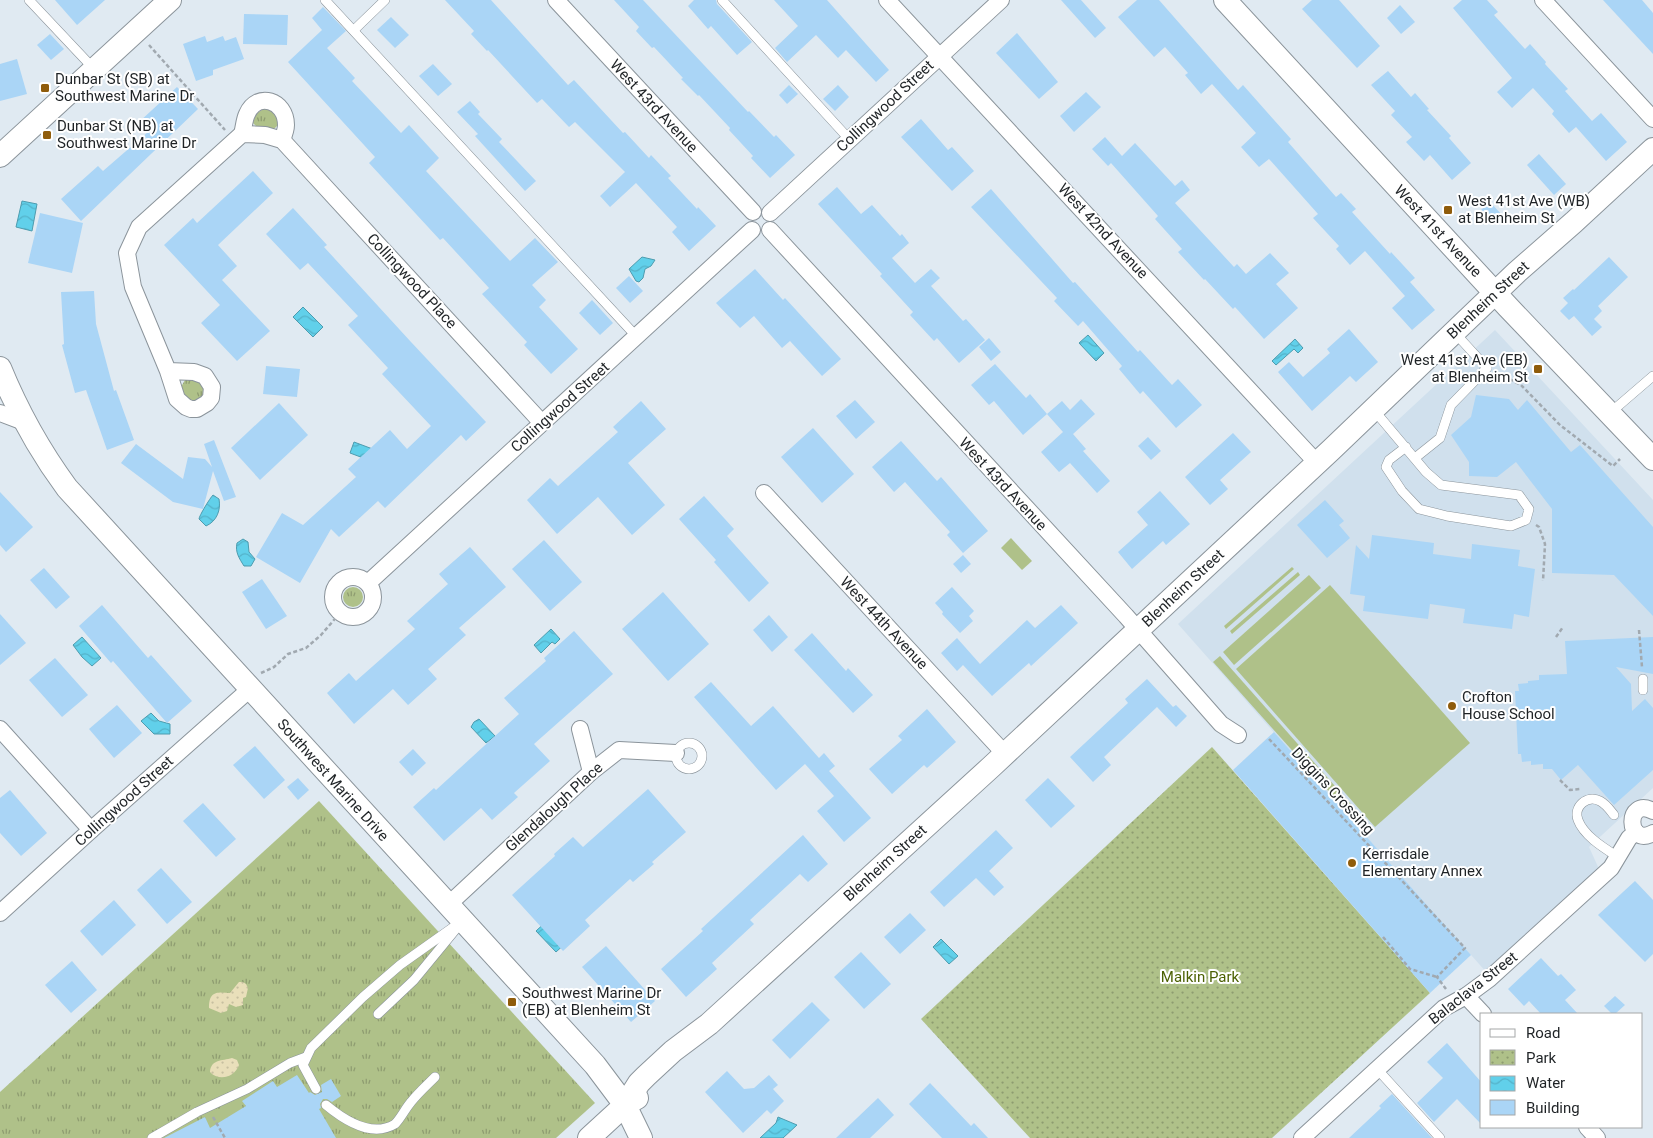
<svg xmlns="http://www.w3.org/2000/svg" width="1653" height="1138" font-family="Roboto,sans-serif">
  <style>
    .built { fill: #d0e0ed }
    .grass { fill: url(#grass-tufts) }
    .sand { fill: url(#sand-dots) }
    .park { fill: url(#park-dots) }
    .pitch { fill: #afc189 }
    .water { fill: url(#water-waves); stroke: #4d9caf }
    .building { fill: #aad5f6 }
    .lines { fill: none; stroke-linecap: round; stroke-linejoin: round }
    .lane-casing { stroke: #8b949b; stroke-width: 10 }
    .street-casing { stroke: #8b949b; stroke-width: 18 }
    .secondary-casing { stroke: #8b949b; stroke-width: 24 }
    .path { stroke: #a1a9b0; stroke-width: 2.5; stroke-dasharray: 4 2.5; stroke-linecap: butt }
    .lane { stroke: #fff; stroke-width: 9 }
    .street { stroke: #fff; stroke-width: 16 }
    .secondary { stroke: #fff; stroke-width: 22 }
    .poi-dot { fill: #8f5c0b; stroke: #fff; stroke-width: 2 }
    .labels { text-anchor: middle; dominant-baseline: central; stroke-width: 4; stroke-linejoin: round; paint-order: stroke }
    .poi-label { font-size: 15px; fill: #1f2326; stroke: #fff; text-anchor: start }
    .street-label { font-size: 15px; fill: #1f2326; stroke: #fff }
    .park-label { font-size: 15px; fill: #4c6104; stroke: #fff }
  </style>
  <defs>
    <pattern id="grass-tufts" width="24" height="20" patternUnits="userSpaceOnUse" patternTransform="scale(1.25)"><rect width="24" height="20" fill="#afc189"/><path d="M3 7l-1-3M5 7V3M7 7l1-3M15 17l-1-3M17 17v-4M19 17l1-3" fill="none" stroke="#8e9c70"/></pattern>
    <pattern id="sand-dots" width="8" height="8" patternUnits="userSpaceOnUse" patternTransform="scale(1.25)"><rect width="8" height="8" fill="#e9dfba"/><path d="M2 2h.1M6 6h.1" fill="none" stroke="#c7bfa0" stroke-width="1.8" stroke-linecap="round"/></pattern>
    <pattern id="park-dots" width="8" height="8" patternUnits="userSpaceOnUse" patternTransform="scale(1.25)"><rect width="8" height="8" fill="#afc189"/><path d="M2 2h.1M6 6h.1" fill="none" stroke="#8e9c70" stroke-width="1.8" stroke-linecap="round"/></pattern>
    <pattern id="water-waves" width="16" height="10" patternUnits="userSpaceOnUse" patternTransform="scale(1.25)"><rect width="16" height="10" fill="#61d0ea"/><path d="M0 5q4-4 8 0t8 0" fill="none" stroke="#54b2c9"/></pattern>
  </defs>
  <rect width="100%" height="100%" fill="#e0eaf2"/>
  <path class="built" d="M1495,330L1653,500V788L1589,847L1599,869L1487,973L1178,624Z"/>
  <g class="grass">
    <path d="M263,109L271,110L278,117V125L274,129L256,126L253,123L256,114Z"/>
    <path d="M189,378L204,383L205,395L195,402L184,399L181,387L185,380Z"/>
    <circle cx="353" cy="597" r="10"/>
    <path d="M319,801L595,1103L556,1138H0V1092Z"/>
  </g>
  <g class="sand">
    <path d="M239,982H243L246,984L248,988L246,997L243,998V1005L236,1007L229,1004L227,1011L221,1013L209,1008C209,991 217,992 230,993Z"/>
    <path d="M232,1058L237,1060L239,1065C235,1077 219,1082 210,1072C211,1059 222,1061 232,1058Z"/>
  </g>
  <path class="park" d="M1212,747L1430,993L1272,1138H1030L921,1019Z"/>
  <g class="pitch">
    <path d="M1011,538L1032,561L1022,570L1001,548Z"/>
    <path d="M1292,567L1294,569L1226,629L1224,626Z"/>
    <path d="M1298,572L1300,575L1232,634L1230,631Z"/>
    <path d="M1309,575L1321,588L1234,665L1223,652Z"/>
    <path d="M1330,585L1470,743L1375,827L1236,669Z"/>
    <path d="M1220,656L1373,829L1367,834L1213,662Z"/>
  </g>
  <g class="water">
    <path d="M22,201L37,204L32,231L16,227Z"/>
    <path d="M642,257L655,260L651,266L645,269L643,278L639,282L636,281L629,269Z"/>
    <path d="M303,307L323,327L313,337L293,317Z"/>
    <path d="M1088,335L1104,353L1096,361L1079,343Z"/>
    <path d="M1295,339L1303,348L1298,353L1294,349L1276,365L1272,361Z"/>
    <path d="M354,442L378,451L374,462L350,453Z"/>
    <path d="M213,495L219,499C221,510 217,521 206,526L199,519C199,516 210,498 213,495Z"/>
    <path d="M243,539L248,542L249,552L255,559L251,566H244C239,558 235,552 237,543Z"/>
    <path d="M551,629L560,639L555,644L552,642L541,653L534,645Z"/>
    <path d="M82,637L101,658L92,666L82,657L73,645Z"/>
    <path d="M151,713L159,721L170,724V734H154L141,721Z"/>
    <path d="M479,719L495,736L486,743L471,727L474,722Z"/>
    <path d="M548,920L568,941L556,952L536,931Z"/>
    <path d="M941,939L958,956L949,964L933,947Z"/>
    <path d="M778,1117L797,1125L783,1138H760L776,1123Z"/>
  </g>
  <g class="building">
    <path d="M55,0H105L77,25Z"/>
    <path d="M445,0H491L568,85L574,80L623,133L625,132L649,158L651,155L671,176L668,178L697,209L698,207L716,226L689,251L672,232L677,227L636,183L610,207L600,196L625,172L575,122L569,127L542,99L537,103L488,50L487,51L471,34L474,31Z"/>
    <path d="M614,0H643L748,112L749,111L774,137L776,135L795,155L770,178L751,158L753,156L729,130L730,128L699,95L698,96L681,79L683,78L654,47L652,48L636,31L639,27Z"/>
    <path d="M694,0H716L717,4L752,42L737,55L711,26L708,29L688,6Z"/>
    <path d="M774,0H827L889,70L876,82L846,50L838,58L816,35L787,62L775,48L798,26Z"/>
    <path d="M1061,0H1081L1106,28L1095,38Z"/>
    <path d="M1137,0H1159L1238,90L1243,85L1291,139L1288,142L1336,197L1341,193L1356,209L1352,212L1390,254L1391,252L1415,278L1410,282L1435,310L1412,330L1392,308L1405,296L1365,251L1350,265L1336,249L1339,246L1313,218L1318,214L1269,159L1259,167L1241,147L1256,133L1212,84L1201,94L1185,75L1188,73L1165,47L1154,57L1118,17Z"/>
    <path d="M1312,0H1339L1380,46L1357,68L1302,9Z"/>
    <path d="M1462,0H1487L1498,12L1494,15L1525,49L1530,44L1546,62L1545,64L1568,89L1565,91L1592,121L1601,113L1627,142L1606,161L1576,127L1569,133L1552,114L1554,111L1533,88L1512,108L1497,92L1512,78L1453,8Z"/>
    <path d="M1603,0H1642L1653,13V54Z"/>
    <path d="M1400,5L1415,22L1401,34L1387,18Z"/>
    <path d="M323,7L346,31L327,48L355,78L352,81L401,133L409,125L439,158L426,171L510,261L535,238L558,262L532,285L546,300L539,307L578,349L551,374L524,345L527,342L482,294L489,288L443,238L440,240L369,163L375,157L288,62L322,30L312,18Z"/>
    <path d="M244,14L288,15L287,45L243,44Z"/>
    <path d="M391,17L409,35L395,48L377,30Z"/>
    <path d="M1017,33L1058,82L1039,99L996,53Z"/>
    <path d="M50,34L64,49L51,60L37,45Z"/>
    <path d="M205,36L207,42L223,36L225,41L236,37L244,59L213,70V75L196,81L183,44Z"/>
    <path d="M17,59L27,94L0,101V64Z"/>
    <path d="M433,64L452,84L438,96L419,76Z"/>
    <path d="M1388,71L1411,97L1415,93L1429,109L1427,110L1451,136L1449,138L1471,163L1452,180L1430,155L1424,161L1406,142L1412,137L1391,115L1395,111L1371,85Z"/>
    <path d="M789,85L798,94L787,104L779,95Z"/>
    <path d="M838,85L849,97L835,111L823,99Z"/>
    <path d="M177,87L198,109L81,221L61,199L98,166L103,171L148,132L139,122Z"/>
    <path d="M1086,92L1101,107L1074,132L1060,116Z"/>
    <path d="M470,101L480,112L478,114L502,139L499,142L536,181L525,191L475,136L478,134L457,112Z"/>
    <path d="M921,119L948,150L952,147L974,171L952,191L901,137Z"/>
    <path d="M1105,137L1122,156L1135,143L1175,186L1182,180L1190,190L1175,203L1234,267L1237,264L1246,274L1270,253L1289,273L1276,284L1298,308L1264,339L1235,307L1233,309L1205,279L1204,280L1178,252L1182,249L1155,219L1158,216L1111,163L1108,166L1092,149Z"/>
    <path d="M1539,154L1566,184L1554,195L1527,165Z"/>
    <path d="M253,171L273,193L218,245L237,266L222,280L270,331L237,361L201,323L220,305L164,245L193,218L197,223Z"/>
    <path d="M837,187L861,214L872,205L900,236L902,234L909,243L892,258L915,283L931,269L940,278L931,286L963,321L966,319L985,340L959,363L937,338L934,341L910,315L913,312L880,276L882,274L818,204Z"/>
    <path d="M991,189L1073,283L1075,282L1138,352L1140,350L1172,385L1178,379L1202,405L1176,428L1143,391L1140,394L1119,369L1122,366L1083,321L1078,326L1054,301L1057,298L971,207Z"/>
    <path d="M1490,202L1503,216L1494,224L1481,210Z"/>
    <path d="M293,208L327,245L324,247L411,342L486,422L466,441L461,435L385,508L378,501L339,537L331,529L300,583L256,557L282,513L303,525L356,477L348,469L390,430L407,449L431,426L382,374L388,368L348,325L358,316L308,263L300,270L266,234Z"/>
    <path d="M40,213L83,223L72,273L28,263Z"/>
    <path d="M1609,257L1628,277L1598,306L1602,311L1594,319L1602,327L1592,336L1574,316L1569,320L1560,311L1568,303L1563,298L1573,289L1574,290Z"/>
    <path d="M755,269L783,300L785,298L841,359L822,376L790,341L782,348L754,316L740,328L716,303Z"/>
    <path d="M629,276L643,291L630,303L616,288Z"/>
    <path d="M94,291L96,324L114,391L116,390L134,440L107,450L86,390L75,393L62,345L64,344L61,292Z"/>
    <path d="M592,300L613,323L600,335L579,313Z"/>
    <path d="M1349,329L1378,362L1356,382L1350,376L1312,411L1278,372L1289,362L1303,377L1330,353L1327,349Z"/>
    <path d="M989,338L1001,352L991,361L979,347Z"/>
    <path d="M995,364L1026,398L1030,394L1047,414L1023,435L994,401L989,405L971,385Z"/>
    <path d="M266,366L300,369L297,397L263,394Z"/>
    <path d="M1476,395L1509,399L1518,410L1527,400L1571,452L1580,445L1653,527V616L1614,575L1552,573V509L1516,462L1497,477L1469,476V462L1451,435L1471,417Z"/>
    <path d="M1081,399L1095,414L1073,434L1086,449L1083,451L1110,481L1097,493L1070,463L1059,472L1041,452L1063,432L1047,414L1062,401L1070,410Z"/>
    <path d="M855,400L875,422L856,439L836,416Z"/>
    <path d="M641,401L666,429L628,463L665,505L632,535L598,497L557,534L527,500L550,478L558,486L618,432L613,427Z"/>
    <path d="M279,403L308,435L260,480L231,448Z"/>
    <path d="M813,428L854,474L822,503L781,457Z"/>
    <path d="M1233,433L1251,452L1220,480L1228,489L1210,505L1185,477Z"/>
    <path d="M1148,437L1161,451L1151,460L1138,446Z"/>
    <path d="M214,440L236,497L224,501L213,471L203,509L173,502L121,463L136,444L183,479L188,457L205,459L212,467L204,444Z"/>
    <path d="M901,441L937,481L941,477L988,531L963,553L947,535L950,532L905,482L894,492L872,467Z"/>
    <path d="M1160,491L1190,524L1166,545L1163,541L1132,569L1118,552L1148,525L1137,512Z"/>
    <path d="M0,492L33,527L6,552L0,545Z"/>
    <path d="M704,496L734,529L727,536L769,583L749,602L714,562L716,560L679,519Z"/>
    <path d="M1325,500L1344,521L1339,525L1350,538L1327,558L1297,525Z"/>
    <path d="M1372,535L1434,543L1433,554L1471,559L1472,544L1520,550L1518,566L1535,569L1529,617L1514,614L1512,629L1463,623L1465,609L1430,604L1428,619L1363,611L1365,596L1350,594L1356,545L1369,559Z"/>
    <path d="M544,540L582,582L550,611L512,569Z"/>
    <path d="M470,547L506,587L459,628L466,635L428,669L437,679L408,705L393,689L354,724L327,693L349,673L356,681L415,629L407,621L448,584L439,574Z"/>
    <path d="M963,555L971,564L961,573L953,564Z"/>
    <path d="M44,568L70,597L56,609L30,580Z"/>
    <path d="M262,579L287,616L266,629L242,592Z"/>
    <path d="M952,587L974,611L969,616L973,621L960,633L942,614L943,612L935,603Z"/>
    <path d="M663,592L709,644L668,681L622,629Z"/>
    <path d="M102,605L148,658L151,655L192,701L167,723L113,661L111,663L79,626Z"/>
    <path d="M1061,605L1078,623L1031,666L1029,663L992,696L963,665L957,671L941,653L957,638L980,664L1027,620L1035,628Z"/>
    <path d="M0,614L26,643L0,665Z"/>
    <path d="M769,615L788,637L772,652L753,630Z"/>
    <path d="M574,631L613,674L534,744L550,761L514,793L518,797L492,820L481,808L444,841L413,807L434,788L436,790L519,714L504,698L546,661L544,658Z"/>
    <path d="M812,633L846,671L848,668L873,695L853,713L794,650Z"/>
    <path d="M1653,637V674L1616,667L1631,684L1632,711L1645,699L1653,708V770L1614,805L1578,765L1561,780L1552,769H1543V764L1531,765V761L1522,762L1521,754H1518L1515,691H1519L1518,684L1528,683V681L1539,680V675L1567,674L1565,641Z"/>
    <path d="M55,658L88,695L62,717L29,680Z"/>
    <path d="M1147,679L1173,707L1176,705L1187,716L1176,727L1157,707L1104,757L1111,765L1093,782L1070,757L1128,703L1125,699Z"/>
    <path d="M711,682L751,726L773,706L819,758L824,753L835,766L829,771L871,818L844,842L817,811L834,796L805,764L776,790L694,697Z"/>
    <path d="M117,705L142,733L114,758L89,729Z"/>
    <path d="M927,709L956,742L927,768L924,765L892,794L869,769L902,740L898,736Z"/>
    <path d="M1274,732L1471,955L1430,993L1233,770Z"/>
    <path d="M255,746L285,780L264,799L233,765Z"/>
    <path d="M413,749L426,763L412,776L399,762Z"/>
    <path d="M298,778L309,790L298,800L287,787Z"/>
    <path d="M1048,778L1075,806L1051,828L1025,800Z"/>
    <path d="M648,789L686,832L652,862L654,864L633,882L630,879L585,920L590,926L563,951L512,895L555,856L554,854L573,837L583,847Z"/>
    <path d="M10,790L47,833L21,856L0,833V798Z"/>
    <path d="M203,803L236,839L216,857L183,821Z"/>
    <path d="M996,830L1013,848L989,871L1004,887L994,896L976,878L944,907L930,892Z"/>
    <path d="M803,835L828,864L808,882L800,874L750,920L754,924L712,963L717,969L686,997L661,969L703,931L701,929Z"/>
    <path d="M161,868L192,902L167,924L137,890Z"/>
    <path d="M1635,881L1653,900V954L1645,962L1598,915Z"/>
    <path d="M114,900L136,925L102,956L80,931Z"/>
    <path d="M910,913L926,930L900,954L884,937Z"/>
    <path d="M606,946L655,1001L631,1022L582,967Z"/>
    <path d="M861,952L891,984L864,1009L834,977Z"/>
    <path d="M1541,958L1558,976L1561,974L1576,990L1565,1000L1578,1014H1541L1529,1001L1524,1006L1508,989Z"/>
    <path d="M72,961L97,990L71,1013L45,985Z"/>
    <path d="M1615,996L1625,1005L1615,1014H1612L1604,1006Z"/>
    <path d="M812,1002L830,1020L790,1059L772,1040Z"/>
    <path d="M1447,1043L1482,1083V1125L1457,1099L1434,1122L1417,1103L1443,1078L1427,1062Z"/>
    <path d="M727,1071L744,1089L754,1088L769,1075L778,1085L773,1089L784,1101L771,1114L767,1110L743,1133L705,1092Z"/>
    <path d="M297,1075L309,1093L310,1092L315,1095L322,1092L321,1085L331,1079L341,1096L332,1102L327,1099H323L320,1104L321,1108L319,1109L336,1138H164L205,1117L210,1128L246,1106L242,1101L273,1081L277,1087Z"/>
    <path d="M930,1083L971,1126L974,1123L988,1138H942L909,1104Z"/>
    <path d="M1392,1094L1432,1138H1349L1381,1108L1379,1106Z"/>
    <path d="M878,1098L894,1115L870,1138H836Z"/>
  </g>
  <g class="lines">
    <g class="lane-casing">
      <g id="lane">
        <path d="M29,0L94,69"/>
        <path d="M325,0L636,336"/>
        <path d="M722,0L849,139"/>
        <path d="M354,30L385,0"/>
        <path d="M1373,409L1426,472L1441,485L1519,495L1529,509L1526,520L1511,526L1447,516L1419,509L1402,491L1386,467L1389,460L1406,447"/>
        <path d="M1610,413L1653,376"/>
        <path d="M1415,458L1440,438L1451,405L1487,368L1455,333"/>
        <path d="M1643,679V690"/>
        <circle cx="689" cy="756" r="13"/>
        <path d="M1614,815C1610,810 1606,804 1600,801C1587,794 1573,807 1578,820C1584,836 1604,848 1618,857"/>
        <path d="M378,1014L414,980L456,929"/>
        <path d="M1378,1070L1440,1138"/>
        <path d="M316,1089L303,1065L311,1048L363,997L400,965L462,921"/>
        <path d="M326,1105C344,1120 372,1138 395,1124C401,1118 405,1109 411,1102C418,1093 427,1085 435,1077"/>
        <path d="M152,1138L197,1112L247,1089L290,1063L306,1057"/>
      </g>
    </g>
    <g class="street-casing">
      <g id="street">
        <path d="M556,0L753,212"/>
        <path d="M887,0L1317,463"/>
        <path d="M1543,0L1653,119"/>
        <path d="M242,134C244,128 244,120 247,114C257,91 286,100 286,125C286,130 284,135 282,140"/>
        <path d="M770,213L1001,0"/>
        <path d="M770,230L1126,616L1221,724L1238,735"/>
        <path d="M168,371L194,372L205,376L212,387L211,398L207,403L197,409H191L186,407L177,399L168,371L133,287L127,253L139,227L242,134L265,135L282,140L542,423"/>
        <path d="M0,413L24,422"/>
        <path d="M764,493L1005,754"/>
        <circle cx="353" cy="597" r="20"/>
        <path d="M368,583L752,230"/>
        <path d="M0,729L91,830"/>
        <path d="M580,729L591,772"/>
        <path d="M1653,811C1625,796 1626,848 1653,833"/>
        <path d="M448,905L591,772L619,750L676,753"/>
        <path d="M0,913L91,830L250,689"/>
        <path d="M1466,996L1483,1014"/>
        <path d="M1587,1127L1597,1138"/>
        <path d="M1302,1138L1444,1008L1466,996L1489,979L1611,868L1629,838L1636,832"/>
      </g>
    </g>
    <g class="secondary-casing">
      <g id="secondary">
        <path d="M1225,0L1508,307L1653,459"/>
        <path d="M0,156L170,0"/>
        <path d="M0,368C18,412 39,450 67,488L595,1065L625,1105L641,1138"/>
        <path d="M625,1105L639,1083L646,1076L673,1051L709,1024L991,767L1331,450L1517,272L1574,222L1653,149"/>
        <path d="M589,1138L625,1105L637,1098"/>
      </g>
    </g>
    <g class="path">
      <path d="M149,45L225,130"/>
      <path d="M1498,373L1521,385L1560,425L1613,466L1620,459"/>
      <path d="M1536,525L1539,527L1545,544L1543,581"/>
      <path d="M1639,630L1642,667"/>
      <path d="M1556,637L1563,627"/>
      <path d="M261,673L274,667L288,654L306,648L321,635L340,613"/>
      <path d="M1269,739L1465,948L1437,977L1446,989"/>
      <path d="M1560,780L1570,790L1580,789"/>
      <path d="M1383,937L1410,969L1437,977"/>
      <path d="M213,1117L225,1138"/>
    </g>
    <use href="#lane" class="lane"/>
    <use href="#street" class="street"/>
    <use href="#secondary" class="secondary"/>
  </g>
  <g class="poi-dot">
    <rect x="40" y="83" width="10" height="10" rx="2.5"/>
    <rect x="42" y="130" width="10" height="10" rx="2.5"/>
    <rect x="1443" y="205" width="10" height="10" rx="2.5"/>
    <rect x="1533" y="364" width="10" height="10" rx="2.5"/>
    <circle cx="1452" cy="706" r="5"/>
    <circle cx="1352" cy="863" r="5"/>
    <rect x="507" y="997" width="10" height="10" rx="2.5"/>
  </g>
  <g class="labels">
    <g class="poi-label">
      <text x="55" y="79">Dunbar St (SB) at<tspan x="55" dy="17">Southwest Marine Dr</tspan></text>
      <text x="57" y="126">Dunbar St (NB) at<tspan x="57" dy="17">Southwest Marine Dr</tspan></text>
      <text x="1458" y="201">West 41st Ave (WB)<tspan x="1458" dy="17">at Blenheim St</tspan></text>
      <text x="1528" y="360" text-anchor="end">West 41st Ave (EB)<tspan x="1528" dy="17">at Blenheim St</tspan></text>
      <text x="1462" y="697">Crofton<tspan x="1462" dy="17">House School</tspan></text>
      <text x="1362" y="854">Kerrisdale<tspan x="1362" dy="17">Elementary Annex</tspan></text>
      <text x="522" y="993">Southwest Marine Dr<tspan x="522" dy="17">(EB) at Blenheim St</tspan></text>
    </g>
    <g class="street-label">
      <text transform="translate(654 106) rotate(47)">West 43rd Avenue</text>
      <text transform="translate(885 106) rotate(-43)">Collingwood Street</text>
      <text transform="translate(1103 231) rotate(47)">West 42nd Avenue</text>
      <text transform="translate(1438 231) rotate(47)">West 41st Avenue</text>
      <text transform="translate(412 281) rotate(47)">Collingwood Place</text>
      <text transform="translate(1488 300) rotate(-43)">Blenheim Street</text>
      <text transform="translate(560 407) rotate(-42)">Collingwood Street</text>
      <text transform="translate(1003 484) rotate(47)">West 43rd Avenue</text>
      <text transform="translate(1183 588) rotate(-43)">Blenheim Street</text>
      <text transform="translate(884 623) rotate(47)">West 44th Avenue</text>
      <text transform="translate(333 780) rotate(48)">Southwest Marine Drive</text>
      <text transform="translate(1333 791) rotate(47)">Diggins Crossing</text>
      <text transform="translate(124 801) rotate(-42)">Collingwood Street</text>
      <text transform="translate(554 807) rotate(-42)">Glendalough Place</text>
      <text transform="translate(885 863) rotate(-42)">Blenheim Street</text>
      <text transform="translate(1473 988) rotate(-38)">Balaclava Street</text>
    </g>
    <g class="park-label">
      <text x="1200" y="977">Malkin Park</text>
    </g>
  </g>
  <rect x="1480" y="1013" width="162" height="115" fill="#ffffff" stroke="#a5a7a8"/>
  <rect x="1490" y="1029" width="25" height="8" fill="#ffffff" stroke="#a5a7a8"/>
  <text x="1526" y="1038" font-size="15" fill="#1f2326">Road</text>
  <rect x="1490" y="1050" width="25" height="15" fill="url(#park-dots)" stroke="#a5a7a8"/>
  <text x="1526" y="1063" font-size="15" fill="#1f2326">Park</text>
  <rect x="1490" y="1076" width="25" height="15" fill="url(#water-waves)" stroke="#a5a7a8"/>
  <text x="1526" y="1088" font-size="15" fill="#1f2326">Water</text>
  <rect x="1490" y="1100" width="25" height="15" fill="#aad5f6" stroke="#a5a7a8"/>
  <text x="1526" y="1113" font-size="15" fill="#1f2326">Building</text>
</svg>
